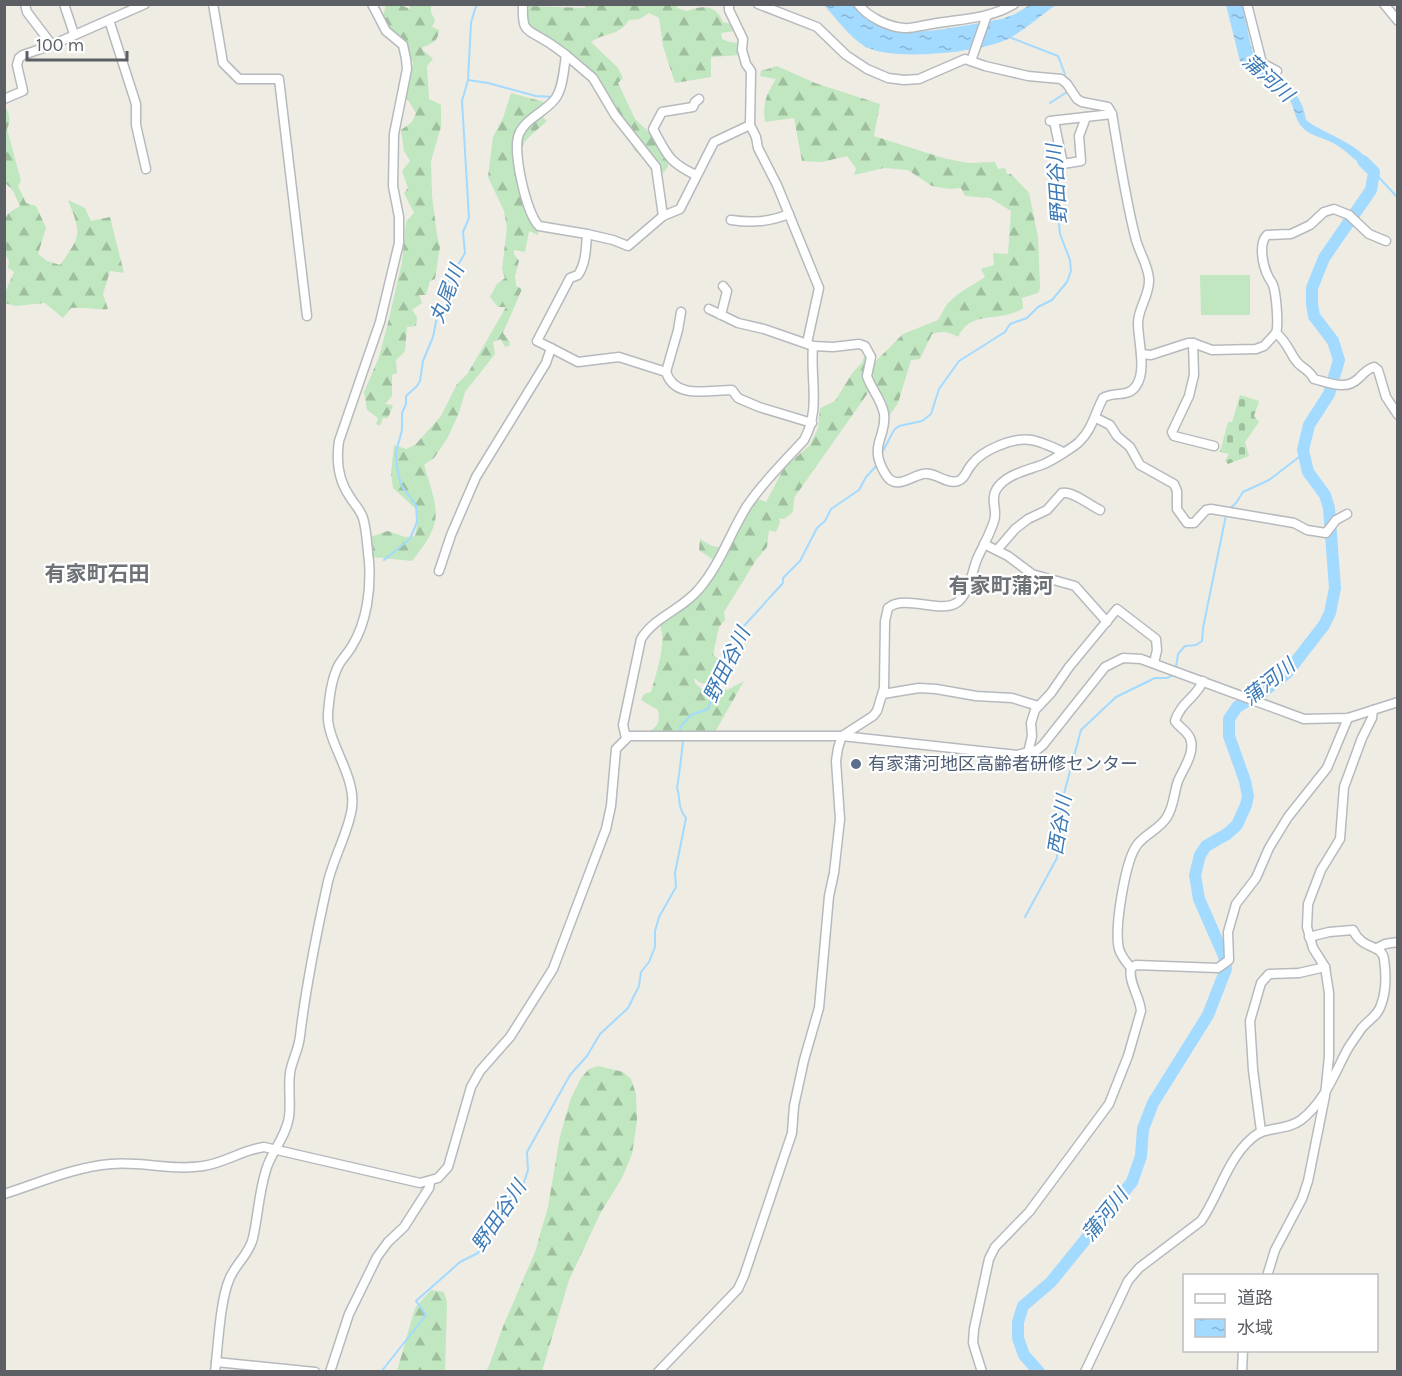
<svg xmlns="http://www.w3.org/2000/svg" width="1402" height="1376" font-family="Karla,'Noto Sans JP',sans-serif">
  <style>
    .green { fill: #c0e7bf }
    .forest { fill: url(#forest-firs) }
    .cemetery { fill: url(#cemetery-stones) }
    .water { fill: url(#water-ripples) }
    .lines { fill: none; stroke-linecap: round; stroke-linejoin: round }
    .stream { stroke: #a3daff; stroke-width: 2 }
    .river { stroke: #a3daff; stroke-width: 12 }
    .minor-casing { stroke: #b6babe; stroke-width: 11 }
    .minor { stroke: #fff; stroke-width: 8 }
    .service-dot { fill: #5c6f8a; stroke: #fff; stroke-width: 2 }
    .labels { text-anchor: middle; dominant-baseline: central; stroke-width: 4.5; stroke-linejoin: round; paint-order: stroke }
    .service-label { font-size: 18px; fill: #4e5e75; stroke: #fff; text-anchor: start }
    .water-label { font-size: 20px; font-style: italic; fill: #3d7ab5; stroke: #fff }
    .quarter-label { font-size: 21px; font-weight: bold; fill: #6d7277; stroke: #fff }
  </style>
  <defs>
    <pattern id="forest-firs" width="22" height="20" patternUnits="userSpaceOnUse" patternTransform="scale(1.5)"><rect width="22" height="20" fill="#c0e7bf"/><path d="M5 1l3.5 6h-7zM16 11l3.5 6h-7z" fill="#9fbf9f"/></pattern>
    <pattern id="cemetery-stones" width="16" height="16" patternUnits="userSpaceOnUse" patternTransform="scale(1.5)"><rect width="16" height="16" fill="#c0e7bf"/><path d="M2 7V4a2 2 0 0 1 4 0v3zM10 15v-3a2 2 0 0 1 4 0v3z" fill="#9fbf9f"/></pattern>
    <pattern id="water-ripples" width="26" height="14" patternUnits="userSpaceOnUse" patternTransform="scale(1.5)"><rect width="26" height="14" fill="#a3daff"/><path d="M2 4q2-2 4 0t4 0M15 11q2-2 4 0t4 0" fill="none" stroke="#88b4d2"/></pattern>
  </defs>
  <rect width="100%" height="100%" fill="#efece4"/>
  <path class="green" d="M1200,275H1250V315H1201Z"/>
  <g class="forest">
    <path d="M585,4H677V8L687,11C703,5 716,5 723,22L734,25V31L721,33L722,39L729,42L741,43L740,55L711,57V77L675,83L663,46L659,18L649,13L640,19L629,20C617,38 606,31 591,42L618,68L623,78L618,83L635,119L667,149L668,167L662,174L635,151L595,76L533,30L528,24L527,6L585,8Z"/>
    <path d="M386,5H400L410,9V5H431V12L435,21L432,27L439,30C439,40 432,44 423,47L422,49L433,59L427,66L429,99L441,105V127L431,161L432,196L437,235L440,247L435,279L430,281L426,295H419L422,303L412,310L417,317L416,326L407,327L405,351L396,360L397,373L392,375V396L385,404L393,405L388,418H383L380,426L376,424L378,418L367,410L364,392L379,357L388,323L402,262L406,222L414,213L404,193L408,188L402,171L410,161L404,151L401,130L412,122L416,113L406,97L413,63L406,44L387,28L383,16Z"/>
    <path d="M777,66L815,83L880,104L874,136L943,158L968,163L995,162L998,169L1005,168L1007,174H1011L1029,193L1038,237L1040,288L1038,293L1022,298L1023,308C1001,324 972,308 958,337C948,331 942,331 932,334L920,359L911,360L898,403L889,416L885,399L876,386L870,390L794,498L793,512L784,519L779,518L780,522L776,532L769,530L767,547L756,560L724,612L725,620L719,627L713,655L724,662L712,686L699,682L694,678L695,683L704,691L714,695L721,689L727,690L744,681L715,732L650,731C659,725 660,720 658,710L641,700L644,694L651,692C656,674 669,638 658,622L683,608L719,564L699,550L700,539L712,546L728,549L747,512L756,498L766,502L784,468L810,445L818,428L820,408L835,401L853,372L862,363L866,350L873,364L903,334L938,320L947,304L958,294L985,277L981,269L994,265L993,253L1008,254L1011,211L990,198L965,196L961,188L949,189L932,186L908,170L884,168L854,175L856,168L847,156L822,162L802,161L794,118L765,122C762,104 767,93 776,79L760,76L761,71Z"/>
    <path d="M511,93L544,102L537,111L547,121C540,128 528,136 523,145C509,172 523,206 538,229V235L529,231L525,252L514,250V254L519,261L515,276L516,286L522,289L503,333L510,342L509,346L505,347L501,339L493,342L495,354L465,392L459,413L447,439L434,458L424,465C438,512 445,520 412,561L372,557L370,537L388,531L405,537L415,536L418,519L416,509L393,488L391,474L394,445L406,449L415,445L441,416L457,384L468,373L506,307H498L490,297L497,284L505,278L502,269L507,228L504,211L488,177L493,137L503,118Z"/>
    <path d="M5,106C10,115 11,120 7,129L21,181L18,186L26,203L36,206L46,228L38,254L47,261L60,265C81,235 82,235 68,200L85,208L91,221L110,217L124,273L110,271L103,294L108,309C95,310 84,307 71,308L63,318L45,303L15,306L5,303V293L14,272L8,268L9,261C3,254 2,221 8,214C11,211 17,208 20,206L12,189L5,183Z"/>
    <path d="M598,1066L623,1072L631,1079L636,1094L637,1121L632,1154L622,1178L601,1212L569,1280L542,1371H487L504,1324L535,1252L548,1207L560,1136L571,1098L581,1078L589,1069Z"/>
    <path d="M431,1290L444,1292L447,1303L445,1371H397L415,1308Z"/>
  </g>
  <path class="cemetery" d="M1240,395L1259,401L1254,416L1259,422L1245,442L1249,456L1228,464L1225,461L1229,454L1220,452L1228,422H1232Z"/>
  <g class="water">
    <path d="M824,5H853C862,15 892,30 906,31C931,34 976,23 1002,19L1015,14L1030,5H1056C1042,14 1018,36 1003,41C973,53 894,61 866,47C850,38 836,18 824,5Z"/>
    <path d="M1226,5H1242C1246,18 1251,55 1258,64C1262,69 1268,72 1273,76C1291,87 1303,98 1306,120C1326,136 1366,144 1374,172C1359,166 1348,151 1333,143C1322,137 1309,136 1301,126C1292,114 1296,102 1281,90C1268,79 1252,73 1240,61Z"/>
  </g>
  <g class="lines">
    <g class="stream">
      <path d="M1009,37L1058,56L1065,74"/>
      <path d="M468,80L488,83L536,96L553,97"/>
      <path d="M1050,103L1067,92"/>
      <path d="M1374,172L1398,198"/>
      <path d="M882,453L894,430L899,426L922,421L931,414L939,389L959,361L1005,332L1010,324L1027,318L1038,307L1052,300L1067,282L1071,271L1070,260L1060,234L1056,193L1059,163"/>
      <path d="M1228,510L1236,503L1243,492L1269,480L1303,454"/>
      <path d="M384,560L410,539L417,522L416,505L401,485L397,467L396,452L402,430V413L406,404V396L417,386L420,381L423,361L433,337L437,317L447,304L448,298V282L465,253L463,232L469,218L462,101L468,80L471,23L475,9L478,4"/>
      <path d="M1176,667L1178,654L1185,646L1196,645L1202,641L1203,628L1226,515"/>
      <path d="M681,734L680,727L691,715L708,709L717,684L738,652L739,636L743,627L783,583V578L800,561L817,528L825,521L831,509L859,490L866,477L878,464"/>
      <path d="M1025,917L1057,858L1062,801L1081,730L1116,697L1155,678H1167L1173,675"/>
      <path d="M381,1372L426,1315L416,1301L460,1262L478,1253L493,1229L499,1210L505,1200L518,1193L522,1188L528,1170L527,1152L570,1075L587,1056L600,1034L628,1008L639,986L641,972L649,962L655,947V931L659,917L676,887L675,873L686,818C677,807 681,800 677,787C678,785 683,743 683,739"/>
    </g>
    <path class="river" d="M1039,1372L1024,1355L1018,1338V1322L1023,1306L1051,1282L1132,1182L1141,1156L1143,1129L1153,1103L1208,1015L1226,969L1224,956L1199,899L1195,875L1200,855L1206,846L1227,834L1237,825L1246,805L1248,796L1245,781L1229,736V719L1237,707L1263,692L1287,673L1324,625L1330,613L1335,588L1329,508L1325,495L1308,472L1303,450L1309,425L1329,394L1339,360L1333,341L1314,316L1312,304V288L1324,258L1371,190L1374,172L1363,161"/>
    <g class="minor-casing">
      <g id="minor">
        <path d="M25,4L27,12L52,45"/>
        <path d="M64,4L74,34"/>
        <path d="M213,4L223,63L239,79H279L307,316"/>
        <path d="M729,4V10L743,39L742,50L746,64L751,71L750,125L756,137L758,148L777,185L819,288L807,343"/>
        <path d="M858,4C868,17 888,27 904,28C912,29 923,25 932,24C959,19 990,19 1014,4"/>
        <path d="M1247,4L1262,63L1277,71"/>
        <path d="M1384,4L1398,21"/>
        <path d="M109,20L136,104V125L146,169"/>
        <path d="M566,55L593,78L615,115L656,167L663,216"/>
        <path d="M971,61L987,15"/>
        <path d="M4,99L23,91L17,65L19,58L23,55L52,45L145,4"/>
        <path d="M1050,121L1112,114"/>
        <path d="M1054,121L1063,164L1081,161L1079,136L1086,117"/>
        <path d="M696,175C668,162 667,154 653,129L662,112L693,107L695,102L699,99"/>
        <path d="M731,220C752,223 769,222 789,214"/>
        <path d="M587,234L613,240L628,246L663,216L680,209L714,142L750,125"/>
        <path d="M709,309L738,323L764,329L813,346L833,347L859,344L865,346L871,357L867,376C871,389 882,400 884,414C887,438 867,445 886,475C896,491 911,476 923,474C935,471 946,485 958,481C965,479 967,469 972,464C979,455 988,450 998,446C1025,434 1038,440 1063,452"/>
        <path d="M681,312L678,330L666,372C675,400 709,390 732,390L738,398L759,407L812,423"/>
        <path d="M721,315L727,291L723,286"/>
        <path d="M1276,333C1279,325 1276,293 1273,285C1272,282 1269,279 1268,276C1263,266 1258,244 1267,235L1291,234L1310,225L1324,212L1334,209L1349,215L1369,234L1386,241"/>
        <path d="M1193,343L1194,375L1189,396L1172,432L1174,436L1214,446"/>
        <path d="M551,348L578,362L619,357L666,372"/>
        <path d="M1141,354L1151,355L1188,343H1193L1212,350L1256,349L1264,346L1276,333C1289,343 1291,358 1300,365C1307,371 1309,370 1314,379C1330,383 1346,391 1359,378C1364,373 1367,369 1374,367L1378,370L1386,397L1398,415"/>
        <path d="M1096,418L1110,425L1117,436L1130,447L1140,465L1174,484L1177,491V509L1187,523H1194L1206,510L1211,509L1294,523L1307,530L1326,533L1336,520L1347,514"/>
        <path d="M984,544L1008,556L1032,574L1075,586L1107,622"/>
        <path d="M997,550L1015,529L1028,519L1047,510L1062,493C1073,491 1089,505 1100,510"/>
        <path d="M439,571L451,535L476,477L546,363L551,348L537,341L570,278L578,275C586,263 586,248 587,234L539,226C526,213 512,150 519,134C525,119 545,112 555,99C563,89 564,68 566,55C559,50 553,45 546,41C525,28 522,32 523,4"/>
        <path d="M883,694L919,688L936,689L976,696L1012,698L1038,706"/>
        <path d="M626,738L623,725L641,639C655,616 682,610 699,589C720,565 730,533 747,506C763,482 784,462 804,440C821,410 810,379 813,346"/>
        <path d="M1028,753L1032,736L1031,723L1035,710L1051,693L1069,667L1117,609L1156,639L1157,650L1154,663"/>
        <path d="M1377,948L1385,944L1398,942"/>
        <path d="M1131,968L1136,965L1218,968L1229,960L1228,932L1236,904L1256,878L1269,848L1288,817L1327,768L1348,718"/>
        <path d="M1261,1131L1253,1070L1250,1021L1261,983L1269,974L1299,973L1325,967"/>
        <path d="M4,1194C39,1183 74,1167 111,1164C141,1161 173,1171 203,1166C225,1163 242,1150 264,1147L420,1183L438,1178L448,1167L471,1087L480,1071L510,1037L553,969L606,829L611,806L616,749L629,736H842L1017,755L1037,750L1043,745L1105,667L1123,658L1141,659L1304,719L1348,718L1398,702"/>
        <path d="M1267,1276L1275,1250L1302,1199L1308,1181L1325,1096L1329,1056V993L1325,967L1313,948L1307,927L1308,904L1321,870L1340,839L1344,787L1362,738L1372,718L1373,710"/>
        <path d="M216,1362L315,1372"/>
        <path d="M215,1372C218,1347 220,1301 229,1280C235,1264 249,1255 253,1238C258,1216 259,1192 266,1170C271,1152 286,1137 289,1117C291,1103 288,1088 290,1073C292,1060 299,1049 300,1036C306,986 316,936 327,886C332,860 349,832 352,807C356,775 326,741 328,714C329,700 331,683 336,671C339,661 347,655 352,646C367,622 371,589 369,561C367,547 367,531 363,518C360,509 354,504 350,497C338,480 336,461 339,441L380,322L399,243V217L393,186L394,134L407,69L406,59L403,45L386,31L372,4"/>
        <path d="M330,1372L349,1314L377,1257L388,1242L404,1227L429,1188L430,1182"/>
        <path d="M658,1372L738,1289L744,1276L792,1133L794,1106L804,1060L819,1008L829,896L834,873L840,819L836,761L838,748L842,736L873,716L877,711L884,688L885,621L888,608C905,593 943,616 959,601C970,590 972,572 977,559C983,546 990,534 994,521C998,511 990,500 996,490C1005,474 1029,470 1044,464C1051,461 1074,447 1079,442C1092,430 1095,413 1103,398C1113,391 1128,398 1136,386C1147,371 1138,341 1138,323C1138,308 1150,295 1149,279C1148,264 1138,251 1135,236C1125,196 1119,155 1112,114L1108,107L1082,102L1077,99L1067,84L1061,79L1028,76L985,66L965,59L919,79L904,80L888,78L867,69L846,55L817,27L758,4"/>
        <path d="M982,1372L973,1343L974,1329L989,1259L995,1247L1029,1212L1109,1104L1128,1056L1141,1011C1140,997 1128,982 1131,968C1126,962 1121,956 1119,949C1114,929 1125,861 1137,845C1145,834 1160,829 1167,817C1174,806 1174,792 1178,781C1183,769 1196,752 1190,738C1187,731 1179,727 1175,721C1181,702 1196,698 1203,681"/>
        <path d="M1085,1372L1128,1281L1139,1268L1201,1221C1219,1195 1227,1160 1251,1139C1265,1125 1285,1132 1301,1120C1324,1102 1333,1077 1346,1052C1350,1044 1356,1037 1361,1029C1368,1020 1378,1016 1381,1005C1386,992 1386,973 1384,959C1382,944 1362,950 1353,930L1329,932L1309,937"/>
        <path d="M1242,1372L1243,1350"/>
      </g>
    </g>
    <use href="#minor" class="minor"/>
  </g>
  <circle class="service-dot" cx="856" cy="764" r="6"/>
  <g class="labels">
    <g class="service-label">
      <text x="868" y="764">有家蒲河地区高齢者研修センター</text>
    </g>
    <g class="water-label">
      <text transform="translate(1268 78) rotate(42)">蒲河川</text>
      <text transform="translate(1057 184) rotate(-94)">野田谷川</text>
      <text transform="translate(447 294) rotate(-69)">丸尾川</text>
      <text transform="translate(727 665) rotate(-64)">野田谷川</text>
      <text transform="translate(1269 682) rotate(-39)">蒲河川</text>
      <text transform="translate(1060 825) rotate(-81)">西谷川</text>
      <text transform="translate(1105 1215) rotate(-51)">蒲河川</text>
      <text transform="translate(499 1216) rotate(-56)">野田谷川</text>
    </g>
    <g class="quarter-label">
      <text x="97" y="574">有家町石田</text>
      <text x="1001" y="586">有家町蒲河</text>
    </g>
  </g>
  <rect width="1402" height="1376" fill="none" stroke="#5c6065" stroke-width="12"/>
  <rect x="1183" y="1274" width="195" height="78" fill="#ffffff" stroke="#bebfc1" stroke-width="1.5"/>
  <rect x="1195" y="1294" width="30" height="9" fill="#ffffff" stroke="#bebfc1" stroke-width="1.5"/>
  <text x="1237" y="1304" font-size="18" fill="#5c6065">道路</text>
  <rect x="1195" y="1319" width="30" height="18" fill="url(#water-ripples)" stroke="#bebfc1" stroke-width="1.5"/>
  <text x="1237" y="1334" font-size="18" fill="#5c6065">水域</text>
  <path d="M27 51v9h100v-9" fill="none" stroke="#5c6065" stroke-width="3"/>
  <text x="36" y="51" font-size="18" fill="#5c6065" stroke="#ffffff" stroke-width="4.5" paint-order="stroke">100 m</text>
</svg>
